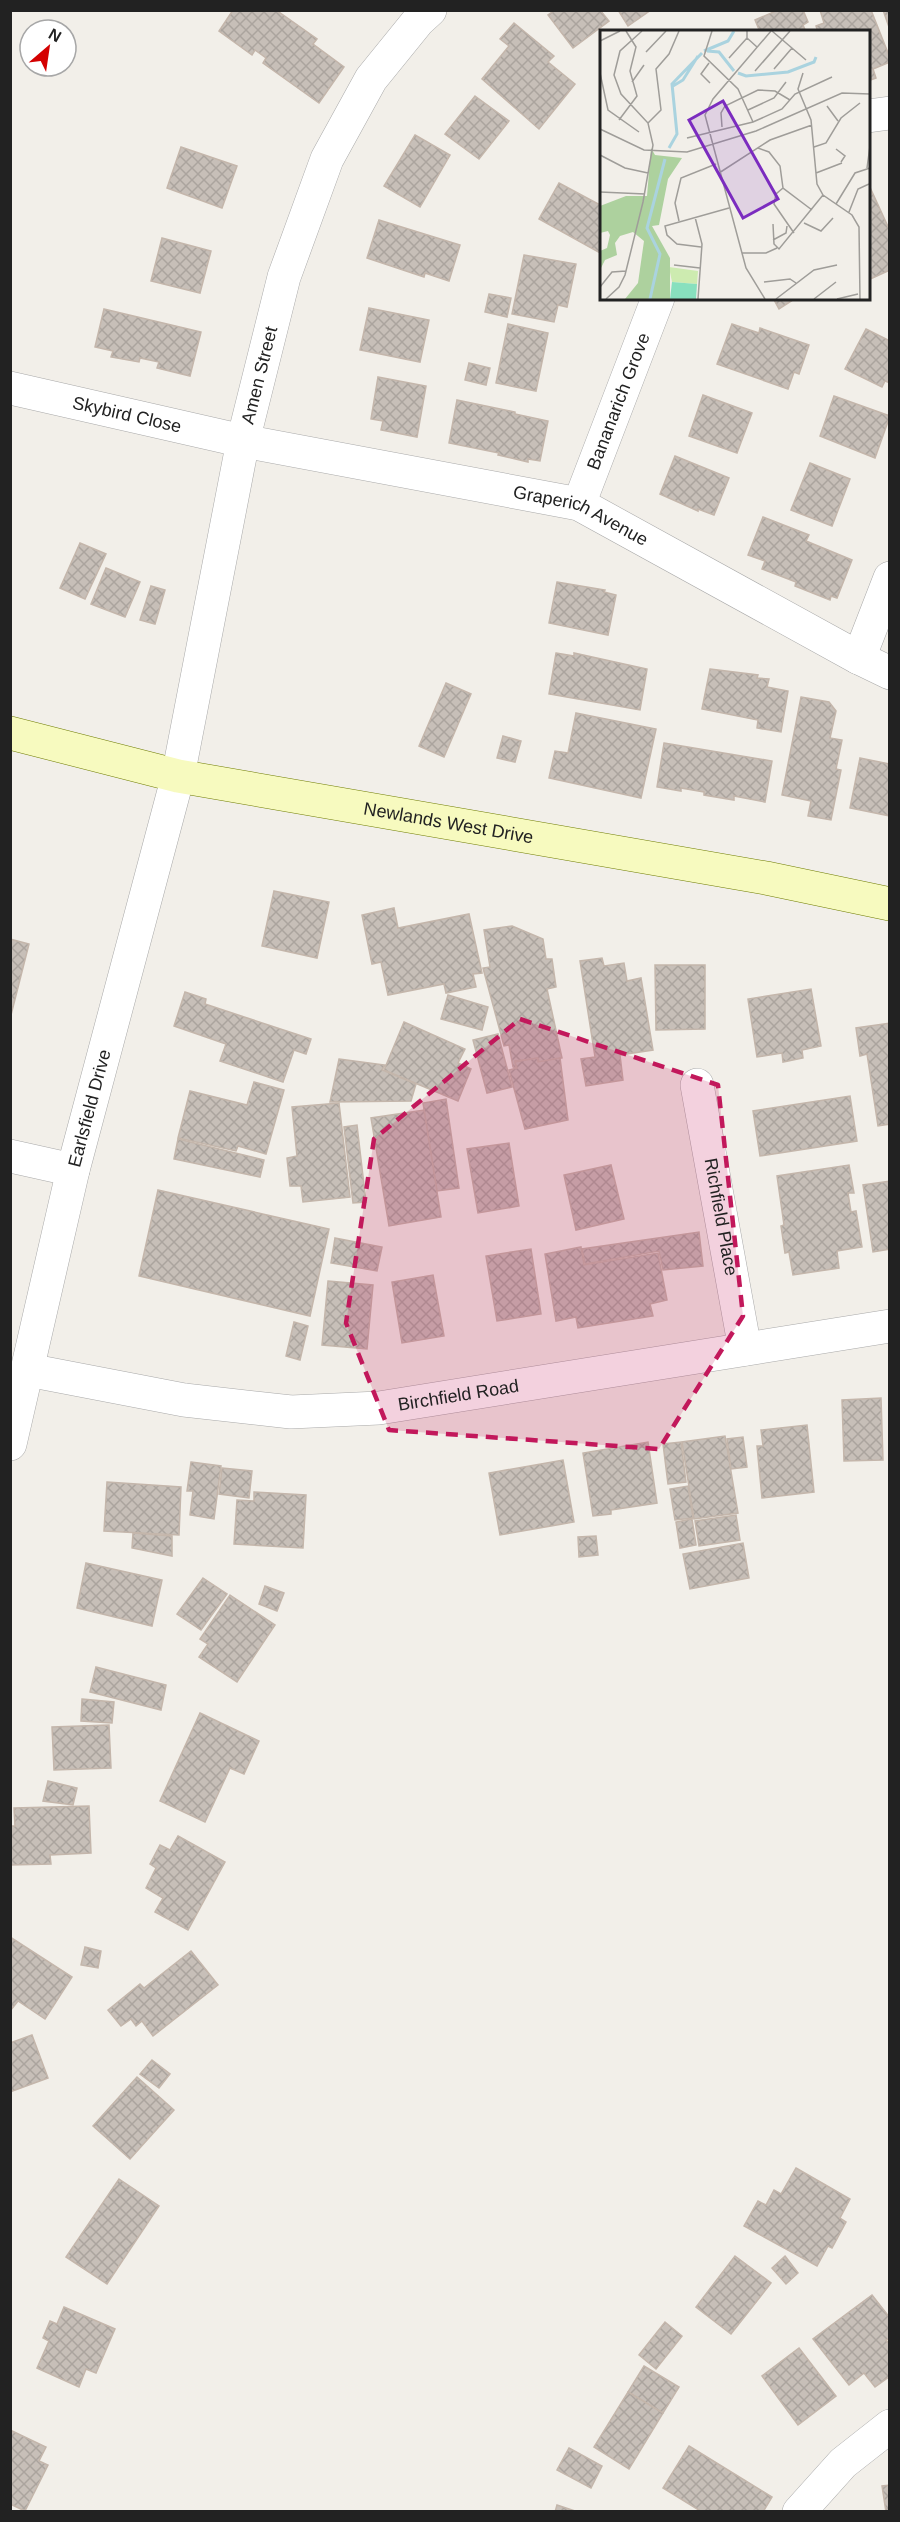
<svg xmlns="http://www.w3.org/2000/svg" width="900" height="2522" font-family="Helvetica,sans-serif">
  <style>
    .building { fill: url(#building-cross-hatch); stroke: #c4b6ab; stroke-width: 1.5 }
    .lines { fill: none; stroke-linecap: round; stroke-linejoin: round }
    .street-casing { stroke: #a9a9a9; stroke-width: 34 }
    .secondary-casing { stroke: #707d05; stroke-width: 34 }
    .street { stroke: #fff; stroke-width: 33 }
    .secondary { stroke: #f7fabf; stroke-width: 33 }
    .marked { fill: #c2185b; fill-opacity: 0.2; stroke: #c2185b; stroke-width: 4.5; stroke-dasharray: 12 8; stroke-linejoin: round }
    .labels { text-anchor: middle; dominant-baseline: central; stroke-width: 6; stroke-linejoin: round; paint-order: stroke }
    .street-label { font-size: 18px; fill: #222; stroke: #fff }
    .inset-river { fill: none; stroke: #aad3df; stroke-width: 3 }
    .inset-road { fill: none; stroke: #9f9d99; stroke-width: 1.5 }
    .view { fill: #7b2cbf; fill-opacity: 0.15; stroke: #7b2cbf; stroke-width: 3 }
    .inset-edge { fill: none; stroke: #222; stroke-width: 3 }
  </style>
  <defs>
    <pattern id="building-cross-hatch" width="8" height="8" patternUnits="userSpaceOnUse" patternTransform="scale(1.5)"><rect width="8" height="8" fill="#c7bfb8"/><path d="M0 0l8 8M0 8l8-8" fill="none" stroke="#aba49e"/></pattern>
  </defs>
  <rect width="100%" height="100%" fill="#f2efe9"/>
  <g class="building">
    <path d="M233,10H276L317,39L313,44L344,67L319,103L263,63L266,58L255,50L252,55L219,31Z"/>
    <path d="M555,10H600L609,21L573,48L548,15Z"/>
    <path d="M618,10H651L628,26Z"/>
    <path d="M778,10H803L808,22L803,25L806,32H760L755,20Z"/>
    <path d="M820,10H871L890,58V62L873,69L876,78L868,81V32H818L816,26L824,23Z"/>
    <path d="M883,10H890V30Z"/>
    <path d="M514,23L554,56L548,62L575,84L539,129L482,79L509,46L500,39Z"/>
    <path d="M475,96L509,121L479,159L445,134Z"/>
    <path d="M415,135L450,155L420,207L384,186Z"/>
    <path d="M181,147L237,166L222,208L167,188Z"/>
    <path d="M559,183L602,206V254L539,219Z"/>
    <path d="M868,183L890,231V270L868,280Z"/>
    <path d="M379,220L460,245L449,281L425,273L424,277L367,258Z"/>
    <path d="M162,238L211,251L200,293L151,281Z"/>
    <path d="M524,255L576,264L567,307L558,305L554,322L512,314Z"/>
    <path d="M489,294L511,298L507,317L485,312Z"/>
    <path d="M773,298H796L779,309Z"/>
    <path d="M369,308L429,320L420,362L360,350Z"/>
    <path d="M104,309L201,332L190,376L157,368L159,362L140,358L139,362L111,357L113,351L95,347Z"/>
    <path d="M508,324L548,333L536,391L496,383Z"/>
    <path d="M732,324L759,333L760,328L809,345L799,374L794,372L788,389L717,364Z"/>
    <path d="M866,329L890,341V383L885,381L882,387L845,369Z"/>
    <path d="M469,363L490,368L486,385L465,380Z"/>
    <path d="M378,377L426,386L417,437L381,430L383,421L371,419Z"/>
    <path d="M703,395L752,413L737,453L689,436Z"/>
    <path d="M834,396L890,416L875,458L820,436Z"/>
    <path d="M457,400L515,412V414L548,421L540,461L528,459V462L498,455L499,453L449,443Z"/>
    <path d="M675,456L729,478L714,515L698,509V511L660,494Z"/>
    <path d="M810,463L850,479L832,526L791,510Z"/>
    <path d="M763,517L809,535L806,541L852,560L837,598L831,596L830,600L795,586L796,582L762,569L765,561L748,555Z"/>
    <path d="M80,543L106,554L85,599L60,588Z"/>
    <path d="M106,568L140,582L125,617L91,604Z"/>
    <path d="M557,582L605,590L604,592L616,595L608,635L549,623Z"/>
    <path d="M151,586L165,590L155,624L140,620Z"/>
    <path d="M556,653L574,656V653L647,669L640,710L549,694Z"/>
    <path d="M710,669L758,675L757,678L769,679L767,687L788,691L781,732L757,728L758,720L702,709Z"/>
    <path d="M446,683L471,694L444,757L419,746Z"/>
    <path d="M801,697L829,702L836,711L830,738L842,740L836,769L841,770L831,820L808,816L811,801L782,795Z"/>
    <path d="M576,713L656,729L641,798L549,778L555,751L568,753Z"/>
    <path d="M503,736L521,741L515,762L497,758Z"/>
    <path d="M664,743L772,761L765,802L734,796V800L704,795V792L681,788V791L657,787Z"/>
    <path d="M860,758L890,764V816L850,808Z"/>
    <path d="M274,891L329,902L317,958L262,946Z"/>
    <path d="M394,908L398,928L469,914L482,973L473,974L476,987L446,993L444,984L388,995L381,962L372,964L362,915Z"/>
    <path d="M512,926L543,939L546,959H552L556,987L547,989L562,1058L539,1062L538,1058L515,1061L516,1068L513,1067L509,1045L504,1046L483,968L490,967L484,930Z"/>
    <path d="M10,939L29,944L10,1019Z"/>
    <path d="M602,958L604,966L624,963L627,981L641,978L653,1050L620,1055L623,1080L586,1086L581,1059L595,1057L580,961Z"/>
    <path d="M655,965H705V1029L656,1030Z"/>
    <path d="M811,989L821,1046L802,1050L803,1058L783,1062L782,1053L757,1057L748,999Z"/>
    <path d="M185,992L206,999L205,1004L311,1039L306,1054L294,1050L283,1082L220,1061L226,1044L174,1026Z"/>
    <path d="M448,995L488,1007L482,1030L441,1019Z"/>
    <path d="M404,1022L465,1049L458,1063L471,1069L458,1101L384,1070Z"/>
    <path d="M890,1023V1124L878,1126L867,1054L860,1056L856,1028Z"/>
    <path d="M498,1034L512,1087L487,1093L473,1040Z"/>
    <path d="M537,1058L538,1062L560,1058L568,1120L525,1129L509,1070L517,1068L515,1062Z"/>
    <path d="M339,1059L385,1065L382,1070L416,1084L411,1101L330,1102Z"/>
    <path d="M254,1082L284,1090L266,1154L238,1146L236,1151L178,1138L190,1091L247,1105Z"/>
    <path d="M850,1096L857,1141L760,1156L753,1111Z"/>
    <path d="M446,1099L459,1188L437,1191L423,1103Z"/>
    <path d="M339,1103L350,1197L303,1202L301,1186H290L287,1158L297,1156L292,1107Z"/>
    <path d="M424,1110L441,1217L389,1226L371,1118Z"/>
    <path d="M357,1125L366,1202L353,1203L344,1127Z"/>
    <path d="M178,1139L264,1160L260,1177L174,1159Z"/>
    <path d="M509,1143L519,1206L478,1213L467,1149Z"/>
    <path d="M611,1165L624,1219L576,1230L564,1175Z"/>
    <path d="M849,1165L854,1193H848L851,1212L856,1211L862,1247L837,1251L839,1268L793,1275L789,1252L785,1253L781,1226L784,1225L777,1176Z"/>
    <path d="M890,1181V1249L873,1252L863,1185Z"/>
    <path d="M158,1190L329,1229L310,1316L139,1276Z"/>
    <path d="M699,1232L703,1266L663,1270L659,1251L585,1264L582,1249Z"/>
    <path d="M335,1238L382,1247L377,1271L331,1263Z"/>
    <path d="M581,1247L584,1265L658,1253L667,1300L650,1304L653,1316L578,1328L576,1317L556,1321L545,1254Z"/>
    <path d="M531,1249L541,1314L497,1321L486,1256Z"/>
    <path d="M433,1275L444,1336L402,1343L392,1282Z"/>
    <path d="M328,1281L373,1285L367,1349L322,1345Z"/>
    <path d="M294,1322L308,1326L300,1360L286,1356Z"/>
    <path d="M881,1398L883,1460L844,1461L842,1400Z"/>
    <path d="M807,1425L814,1492L762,1498L757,1446H763L761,1430Z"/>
    <path d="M725,1436L738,1513L694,1519L682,1442Z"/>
    <path d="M743,1437L747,1467L731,1469L727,1439Z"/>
    <path d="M648,1442L657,1503L611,1510V1514L593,1516L583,1453Z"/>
    <path d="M681,1442L686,1482L668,1484L663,1444Z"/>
    <path d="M563,1460L574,1522L500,1535L489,1473Z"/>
    <path d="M191,1462L221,1466L214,1519L190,1515L193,1491H187Z"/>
    <path d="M222,1468L252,1471L249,1498L219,1494Z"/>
    <path d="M107,1482L181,1487L179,1535L104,1531Z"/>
    <path d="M688,1486L693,1518L675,1520L670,1489Z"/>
    <path d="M254,1492L306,1495L303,1548L234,1544L237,1500L254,1501Z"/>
    <path d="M736,1515L740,1540L699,1546L695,1521Z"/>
    <path d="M692,1519L696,1545L680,1548L676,1522Z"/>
    <path d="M133,1533L172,1536V1556L132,1548Z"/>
    <path d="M596,1536L598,1555L579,1557L578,1537Z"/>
    <path d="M743,1543L749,1578L690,1589L683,1554Z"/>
    <path d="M86,1563L162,1580L152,1626L77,1608Z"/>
    <path d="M203,1578L227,1594L201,1630L177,1614Z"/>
    <path d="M265,1586L284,1593L277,1611L259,1604Z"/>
    <path d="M230,1595L275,1625L237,1682L199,1657L208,1644L200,1639Z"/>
    <path d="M96,1667L166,1685L161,1710L90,1692Z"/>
    <path d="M82,1699L114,1702L112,1723L81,1721Z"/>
    <path d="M200,1713L259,1741L244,1774L230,1768L205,1822L160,1801Z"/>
    <path d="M109,1725L111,1768L54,1770L52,1727Z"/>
    <path d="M48,1781L77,1788L73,1805L43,1801Z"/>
    <path d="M89,1806L91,1853L50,1855L51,1864L10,1865V1826H15L14,1808Z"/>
    <path d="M178,1836L225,1862L188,1930L155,1912L163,1898L146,1888L156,1868L150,1864L160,1845L170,1850Z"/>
    <path d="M10,1937L72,1977L45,2019L18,2001L10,2011Z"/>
    <path d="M85,1947L101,1951L98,1968L81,1965Z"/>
    <path d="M191,1951L218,1985L153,2036L142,2021L136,2026L131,2019L121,2026L108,2010L140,1984L144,1988Z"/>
    <path d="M32,2035L48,2078L10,2092V2043Z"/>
    <path d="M152,2060L170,2074L159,2088L140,2074Z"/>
    <path d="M137,2077L174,2110L130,2159L93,2126Z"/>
    <path d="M796,2168L850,2199L840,2218L846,2222L832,2248L828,2246L817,2266L744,2226L758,2201L766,2205L774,2190L781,2194Z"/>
    <path d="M119,2179L159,2206L107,2284L66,2257Z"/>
    <path d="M735,2256L771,2283L731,2334L696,2307Z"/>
    <path d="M785,2256L798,2273L786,2284L772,2268Z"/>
    <path d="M872,2295L890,2318V2338L886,2340L890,2345V2376L875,2387L864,2373L849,2385L813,2339Z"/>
    <path d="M64,2307L115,2329L96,2373L86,2369L79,2387L37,2368L49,2341L43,2338L50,2321L57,2324Z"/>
    <path d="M665,2322L682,2336L656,2369L639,2355Z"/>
    <path d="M799,2348L836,2396L798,2425L762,2376Z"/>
    <path d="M644,2366L679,2387L663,2413L628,2392Z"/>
    <path d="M628,2392L663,2413L629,2469L594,2447Z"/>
    <path d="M10,2430L46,2447L39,2461L48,2465L25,2511L10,2504Z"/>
    <path d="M689,2446L772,2497L763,2512H702L663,2488Z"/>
    <path d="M569,2448L602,2466L591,2488L557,2470Z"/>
    <path d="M890,2485V2512H886L882,2486Z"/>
    <path d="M557,2505L578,2512H555Z"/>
  </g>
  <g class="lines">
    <g class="street-casing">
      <g id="street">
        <path d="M868,116L890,113"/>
        <path id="s1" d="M10,388L243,441L579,504L859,658L890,673"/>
        <path id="s2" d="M579,504L658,298"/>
        <path d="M859,658L890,578"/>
        <path id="s3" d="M697,1085L745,1349"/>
        <path d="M10,1156L73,1170"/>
        <path id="s4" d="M28,1370L184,1400L291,1412L379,1408L890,1326"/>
        <path id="s5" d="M10,1444L73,1170L178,776L243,441L284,277L327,159L371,79L418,21L430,10"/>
        <path d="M799,2512L843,2463L890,2426"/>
      </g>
    </g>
    <g class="secondary-casing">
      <g id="secondary">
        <path id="s6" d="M10,733L178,776L766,878L890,904"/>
      </g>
    </g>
    <use href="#street" class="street"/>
    <use href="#secondary" class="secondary"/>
  </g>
  <path class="marked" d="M520,1019L718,1085L743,1316L659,1449L389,1430L346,1323L374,1139Z"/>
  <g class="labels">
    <g class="street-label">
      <text stroke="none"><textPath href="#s5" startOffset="1098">Amen Street</textPath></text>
      <text stroke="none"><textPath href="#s2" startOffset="110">Bananarich Grove</textPath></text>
      <text stroke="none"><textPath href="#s1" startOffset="120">Skybird Close</textPath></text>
      <text stroke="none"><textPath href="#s1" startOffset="586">Graperich Avenue</textPath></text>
      <text stroke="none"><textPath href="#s6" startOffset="448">Newlands West Drive</textPath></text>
      <text stroke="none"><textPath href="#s5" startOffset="345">Earlsfield Drive</textPath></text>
      <text stroke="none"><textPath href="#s3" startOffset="134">Richfield Place</textPath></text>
      <text stroke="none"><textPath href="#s4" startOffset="435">Birchfield Road</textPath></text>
    </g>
  </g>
  <g transform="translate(600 30)">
    <rect width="270" height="270" fill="#f2efe9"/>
    <path d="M69,237L98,241L97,254L72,252Z" fill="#cdebb0"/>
    <path d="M51,118L55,125L82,128L68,149L59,195L52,196L70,228V269H25L38,253L44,211L33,202L20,206L15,213L17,225L5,230L0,240V221L7,218L10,205L8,201L0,203V176L26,166H47Z" fill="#add19e"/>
    <path d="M72,252L97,254L96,269H70Z" fill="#88e0be"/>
    <path class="inset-river" d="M104,21L128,11L134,1M107,21L119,22L134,41M138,43L146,46L188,42L214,32L216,27M73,56L83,50L98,26M69,118L77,104L72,54L102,23M50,269L60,224L47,198L65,129"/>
    <path class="inset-road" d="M112,1L104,26L138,59L153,92M147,1V8L157,17M172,1L206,30M0,11L20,1M46,22L66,1M129,28L147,8M109,33L101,44L110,53M174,39L192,18M155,41L190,1M0,43L8,80L39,102M203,43L198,59L211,90L217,154L223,165L252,185L259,197L260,269M32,52L44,35M227,76L238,91M148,80L174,68L186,52M19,90L37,66L30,41L36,17L26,1M48,93L61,80L56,39L69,24L79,1M122,97L121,83L125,76L158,60L175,61L190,70M0,99L44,120L87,122L156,101L242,63L270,64M87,108L153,92L182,79L195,64L232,47M214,117L226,113L241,88L260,73M158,118L169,122L180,136L183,158L212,180M236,119L245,126L241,132M0,125L25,138L48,143M267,138L270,116M119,143L170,110L212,95M216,143L242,133M183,158L176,164L174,174L194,203M0,162L45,164M236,174L255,143L270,138M249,182L258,159L269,154M95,187L102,214L98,269M79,191L75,173L81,148L116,134M204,193L221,201L233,188M173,194L174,214L179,219L223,165M173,210L186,203L187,196M101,217L77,214L67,205L65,196L129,178M142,223H166L177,218M74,235L100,238M164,252L190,249L196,253M0,257L12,242L26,241M6,269L19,257L25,245L43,172L53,115L48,93L21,64L14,45L20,21L42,1M165,269L146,238L105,85L113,69L171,1M176,269L214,240L237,235M214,269L236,252M237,269L258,264"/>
    <path class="view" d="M123,71L178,169L143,188L89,90Z"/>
    <rect width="270" height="270" class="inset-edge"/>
  </g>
  <rect width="900" height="2522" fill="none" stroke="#222222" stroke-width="24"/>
  <g transform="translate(48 48) rotate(29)"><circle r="28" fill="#ffffff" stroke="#a7a7a7" stroke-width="1.5"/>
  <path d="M0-4.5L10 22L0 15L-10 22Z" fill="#d40000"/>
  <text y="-9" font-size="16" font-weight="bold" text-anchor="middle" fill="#222222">N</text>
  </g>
</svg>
